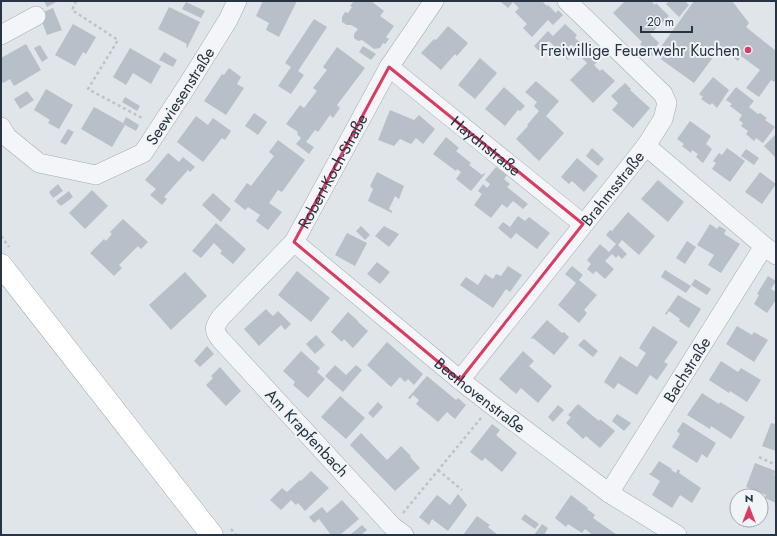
<svg xmlns="http://www.w3.org/2000/svg" width="777" height="536" font-family="Jost,sans-serif">
  <style>
    .building { fill: #b7bfc8 }
    .lines { fill: none; stroke-linecap: round; stroke-linejoin: round }
    .minor-casing { stroke: #a5acb5; stroke-width: 20 }
    .primary-casing { stroke: #9faab7; stroke-width: 23 }
    .path { stroke: #bec3c9; stroke-width: 2.5; stroke-dasharray: 3 3; stroke-linecap: butt }
    .minor { stroke: #f3f5f8; stroke-width: 19 }
    .primary { stroke: #fff; stroke-width: 22 }
    .marked { fill: none; stroke: #d73d63; stroke-width: 3; stroke-linejoin: round }
    .poi-dot { fill: #d73d63; stroke: #f0f4f7; stroke-width: 1.5 }
    .labels { text-anchor: middle; dominant-baseline: central; stroke-width: 4; stroke-linejoin: round; paint-order: stroke }
    .poi-label { font-size: 16px; fill: #273443; stroke: #f0f4f7; text-anchor: end }
    .street-label { font-size: 16px; fill: #273443; stroke: #f0f4f7 }
  </style>
  <rect width="100%" height="100%" fill="#e0e5ea"/>
  <g class="building">
    <path d="M44,1H58L47,7Z"/>
    <path d="M263,1H297L279,37L266,30L269,23L256,16Z"/>
    <path d="M354,1H371L384,11L380,16L394,26L386,37L389,39L385,44L383,43L380,48L374,49L362,40L358,41L354,38V34L358,29L351,25H347L342,22V17L345,12L348,13L352,7L350,6Z"/>
    <path d="M500,1H542L547,6L548,5L556,13L558,10L563,15L553,25L548,20L532,37L523,28L527,24L515,12L519,8L513,2L508,8Z"/>
    <path d="M625,1H651L655,5L656,3L669,16L650,34L659,43L652,56L640,44L642,42L613,13Z"/>
    <path d="M669,1H685L689,5L679,17L666,4Z"/>
    <path d="M694,1H732L749,23L746,27L776,51V79L774,82L771,80L759,97L746,88L760,70L741,56L738,61L720,48L694,83L655,55Z"/>
    <path d="M186,2L205,11L201,18L182,9Z"/>
    <path d="M169,7L200,22L187,48L186,47L187,44L158,29Z"/>
    <path d="M53,8L62,30L47,35L39,14Z"/>
    <path d="M314,19L327,27L298,71L304,75L291,94L278,86L291,67L285,63Z"/>
    <path d="M73,24L96,37L86,54L83,52L75,66L55,55Z"/>
    <path d="M565,24L577,35L575,38L583,45L568,60L549,41L539,51L534,46L548,31L553,36Z"/>
    <path d="M448,26L468,43L457,56L455,54L441,70L421,53L434,39L436,40Z"/>
    <path d="M26,44L41,70L14,86L10,79L3,83L1,80V66L2,65L1,63V58Z"/>
    <path d="M40,45L48,58L42,62L34,48Z"/>
    <path d="M363,46L376,54L371,60L359,52Z"/>
    <path d="M593,46L603,56L594,65L600,71L602,69L615,81L593,103L570,80L587,63L582,58Z"/>
    <path d="M337,47L365,68L337,105L340,108L333,118L330,115L318,132L315,130L306,142L314,147L309,154L296,144L301,138L297,134L298,132L286,124L300,105L304,108L317,91L313,88L327,70L323,67Z"/>
    <path d="M130,48L161,66L151,84L133,73L126,85L113,77Z"/>
    <path d="M164,52L177,60L173,67L159,60Z"/>
    <path d="M480,58L497,73L475,99L458,85Z"/>
    <path d="M229,68L241,77L237,84L244,88L226,115L204,101L222,74L224,75Z"/>
    <path d="M713,77L729,90L717,108L712,103L710,105L701,99L703,97L699,94Z"/>
    <path d="M536,81L559,101L546,116L564,133L539,161L516,139L528,126L527,125L539,111L534,106L537,102L525,92Z"/>
    <path d="M625,83L631,89L630,90L650,108L633,128L612,110L618,103L611,96Z"/>
    <path d="M504,87L525,106L520,111L518,110L505,126L485,109Z"/>
    <path d="M736,87L754,101L749,107L758,114L760,113L767,118L765,120L775,127L763,143L756,138L754,141L746,134L748,131L741,126L743,123L739,120L742,115L730,106L732,104L726,100Z"/>
    <path d="M46,89L73,105L59,129L48,123L50,120L34,110Z"/>
    <path d="M27,91L34,100L20,109L14,99Z"/>
    <path d="M125,97L140,106L137,111L122,102Z"/>
    <path d="M94,107L123,123L126,117L139,125L136,131L125,125L112,147L81,129Z"/>
    <path d="M390,110L414,120L419,115L435,129L423,144L416,138L411,144L400,139L394,146L378,140Z"/>
    <path d="M254,113L267,122L258,135L245,126Z"/>
    <path d="M196,116L208,125L213,118L231,131L225,140L222,138L203,162L177,142Z"/>
    <path d="M690,121L711,136L706,144L712,149L703,163L696,157L698,154L692,150L691,153L682,146L684,144L677,139Z"/>
    <path d="M68,129L74,132L66,145L60,142Z"/>
    <path d="M776,134V158L764,146Z"/>
    <path d="M446,137L459,148L456,151L471,163L469,165L482,175L484,173L485,174L471,191L456,179L461,172L457,169L456,171L433,154Z"/>
    <path d="M278,140L305,160L282,192L278,190L269,203L282,212L268,230L256,221L260,215L248,207L245,210L234,201L247,183L251,186L274,156L269,152Z"/>
    <path d="M592,148L604,159L598,166L586,156Z"/>
    <path d="M727,148L745,161L730,182L712,169L716,163L713,161L719,153L722,155Z"/>
    <path d="M746,149L759,158L754,165L741,156Z"/>
    <path d="M168,153L179,162L183,157L195,167L190,172L188,170L164,197L167,199L162,205L150,195L156,189L145,180Z"/>
    <path d="M577,158L598,176L584,192L572,181L569,184L561,177Z"/>
    <path d="M496,167L507,175L504,179L510,184L507,187L528,204L523,209L513,201L507,208L502,204L491,218L474,205L482,194L478,191L483,184L487,188L490,184L485,180Z"/>
    <path d="M377,172L404,186L399,199L395,196L389,209L392,211V213L368,201L373,189L370,186Z"/>
    <path d="M760,172L776,184L762,204L745,192Z"/>
    <path d="M658,180L684,202L668,222L641,199Z"/>
    <path d="M58,184L63,191L53,198L49,192Z"/>
    <path d="M92,190L108,206L85,229L69,213Z"/>
    <path d="M69,191L73,197L61,206L56,201Z"/>
    <path d="M213,193L231,209L221,222L202,205Z"/>
    <path d="M628,212L655,236L639,255L622,240L618,245L627,254L622,259L618,255L616,258L612,254L605,261L614,269L605,279L596,271L593,274L587,269L591,264L587,260L600,244L609,252L616,244L606,235L610,230L612,231Z"/>
    <path d="M518,216L525,221L529,217L550,233L537,249L516,233L511,239L498,228L503,222L510,227Z"/>
    <path d="M123,219L148,242L141,249L138,246L119,265L122,268L114,276L90,253L104,239L106,241L112,234L110,232Z"/>
    <path d="M216,223L246,249L233,264L220,253L222,251L214,243L201,258L192,251Z"/>
    <path d="M710,224L717,229L719,226L726,230L724,234L740,244L721,273L708,265L714,255L697,245Z"/>
    <path d="M361,226L370,235L365,240L356,231Z"/>
    <path d="M384,226L399,234L389,247L375,236Z"/>
    <path d="M347,233L367,243L355,266L335,255Z"/>
    <path d="M687,241L696,247L685,264L676,258Z"/>
    <path d="M377,262L390,272L380,284L367,274Z"/>
    <path d="M508,266L522,275L510,292L506,289L493,308L460,285L466,277L478,285L485,274L493,279L496,274L501,276Z"/>
    <path d="M572,266L583,275L579,280L597,295L584,310L587,313L579,323L558,305L576,283L565,274Z"/>
    <path d="M665,270L691,286L686,293L661,277Z"/>
    <path d="M297,271L330,298L311,322L278,295Z"/>
    <path d="M185,272L207,296L171,330L149,305Z"/>
    <path d="M768,276L776,281L771,289L776,292V300L767,313L754,304L759,295L757,294Z"/>
    <path d="M695,279L711,289L707,295L691,285Z"/>
    <path d="M678,295L701,309L689,328L679,321L680,319L669,311L666,315L665,314Z"/>
    <path d="M266,309L273,316L278,311L291,324L285,330L281,325L259,346L244,329Z"/>
    <path d="M348,312L358,321V322L368,331L353,348L344,339L342,342L331,332Z"/>
    <path d="M547,320L562,333L564,332L569,337L554,355L533,338L532,339L531,338Z"/>
    <path d="M653,326L678,342L664,362L668,364L657,380L650,375L637,395L618,383L614,389L604,382L620,356L637,367L646,353L639,348Z"/>
    <path d="M737,326L752,335L754,332L768,340L754,362L726,344Z"/>
    <path d="M316,335L325,345L315,354L306,344Z"/>
    <path d="M584,339L598,351L593,357L578,345Z"/>
    <path d="M387,342L423,374L414,385L408,379L405,382L400,377L391,387L367,365Z"/>
    <path d="M207,346L214,354L200,367L194,361Z"/>
    <path d="M301,351L320,368L317,372L325,379L308,398L293,385L295,382L283,371Z"/>
    <path d="M523,351L534,361L529,366L552,386L538,403L521,388L516,394L499,379Z"/>
    <path d="M721,361L738,372L741,368L761,380L747,402L730,391L729,393L709,380Z"/>
    <path d="M335,365L346,375L356,365L362,370L343,392L325,376Z"/>
    <path d="M220,367L241,391L226,406L206,385L213,378L211,376Z"/>
    <path d="M427,376L456,400L458,398L466,405L455,419L447,412L438,422L416,404L419,400L413,395L410,399L408,398Z"/>
    <path d="M702,393L719,404L720,402L745,417L731,439L711,426L710,429L687,415Z"/>
    <path d="M340,396L365,418L346,439L321,417Z"/>
    <path d="M378,402L383,407L373,418L368,413Z"/>
    <path d="M578,404L599,421L600,419L615,431L600,448L586,436L583,439L566,423L571,417L568,415Z"/>
    <path d="M558,405L564,410L553,422L548,417Z"/>
    <path d="M617,414L631,423L624,431L612,421Z"/>
    <path d="M683,422L716,443L707,458L702,454L697,463L672,447L680,434L677,431Z"/>
    <path d="M771,423L776,424V451L762,446Z"/>
    <path d="M492,424L500,430L496,435L517,453L502,472L485,458L482,461L470,452Z"/>
    <path d="M361,433L387,460L401,446L411,456L410,457L420,468L395,491L350,445Z"/>
    <path d="M659,461L672,469L671,470L676,473L678,469L680,471L679,473L701,488L692,503L680,495L672,508L652,495L660,481L649,474L650,473H651Z"/>
    <path d="M755,463L776,471L774,475L776,476V503L765,498L766,495L746,487Z"/>
    <path d="M311,471L329,488L305,511L298,503L296,505L291,500L281,510L270,500L282,488L287,492L300,480L301,481Z"/>
    <path d="M458,494L467,505L448,531L432,519L429,525L419,517L437,495L450,505Z"/>
    <path d="M571,495L588,508L587,509L595,515L593,518L617,535H593L585,529L582,533L568,524L566,527L555,518Z"/>
    <path d="M342,500L359,519L340,535H331L319,519L314,523L309,517L322,507L327,513Z"/>
    <path d="M525,514L539,524L535,529L521,519Z"/>
    <path d="M477,516L490,525L488,527L498,535H463Z"/>
    <path d="M542,524L548,528L544,535H534Z"/>
    <path d="M362,525L367,530L361,535H352L351,534Z"/>
  </g>
  <g class="lines">
    <g class="minor-casing">
      <g id="minor">
        <path d="M1,35L36,16"/>
        <path id="s1" d="M389,67L583,224"/>
        <path id="s2" d="M1,127L7,137L39,163L96,175L143,153L185,89L228,20L237,1"/>
        <path d="M646,146L764,246L776,255"/>
        <path id="s3" d="M294,242L460,380L492,405L609,493L677,535"/>
        <path id="s4" d="M460,380L646,146L663,119L667,103L663,94L567,1"/>
        <path id="s5" d="M609,493L764,246"/>
        <path id="s6" d="M404,535L392,526L221,340C213,330 214,327 221,317L294,242L389,67L434,1"/>
      </g>
    </g>
    <g class="primary-casing">
      <path id="primary" d="M1,265L212,535"/>
    </g>
    <g class="path">
      <path d="M76,1L72,10L118,40L88,89L144,119"/>
      <path d="M1,236L9,247"/>
      <path d="M775,417L776,418"/>
      <path d="M759,457L776,465"/>
      <path d="M438,470L462,490"/>
      <path d="M403,513L481,418"/>
      <path d="M231,529L236,535"/>
    </g>
    <use href="#minor" class="minor"/>
    <use href="#primary" class="primary"/>
  </g>
  <path class="marked" d="M389,67L583,224L460,380L294,242Z"/>
  <circle class="poi-dot" cx="748" cy="50" r="4"/>
  <g class="labels">
    <g class="poi-label">
      <text x="740" y="50">Freiwillige Feuerwehr Kuchen</text>
    </g>
    <g class="street-label">
      <text stroke="none"><textPath href="#s2" startOffset="231">Seewiesenstraße</textPath></text>
      <text stroke="none"><textPath href="#s1" startOffset="125">Haydnstraße</textPath></text>
      <text stroke="none"><textPath href="#s6" startOffset="479">Robert-Koch-Straße</textPath></text>
      <text stroke="none"><textPath href="#s4" startOffset="245">Brahmsstraße</textPath></text>
      <text stroke="none"><textPath href="#s5" startOffset="146">Bachstraße</textPath></text>
      <text stroke="none"><textPath href="#s3" startOffset="241">Beethovenstraße</textPath></text>
      <text transform="translate(307 433) rotate(47)">Am Krapfenbach</text>
    </g>
  </g>
  <rect width="777" height="536" fill="none" stroke="#273443" stroke-width="4"/>
  <g transform="translate(749 508)"><circle r="19" fill="#f0f4f7" stroke="#a0a7af"/>
  <path d="M0-3L7 15L0 10L-7 15Z" fill="#d73d63"/>
  <text y="-6" font-size="11" font-weight="bold" text-anchor="middle" fill="#273443">N</text>
  </g>
  <path d="M641 26v6h51v-6" fill="none" stroke="#273443" stroke-width="2"/>
  <text x="647" y="26" font-size="12" fill="#273443" stroke="#f0f4f7" stroke-width="3" paint-order="stroke">20 m</text>
</svg>
